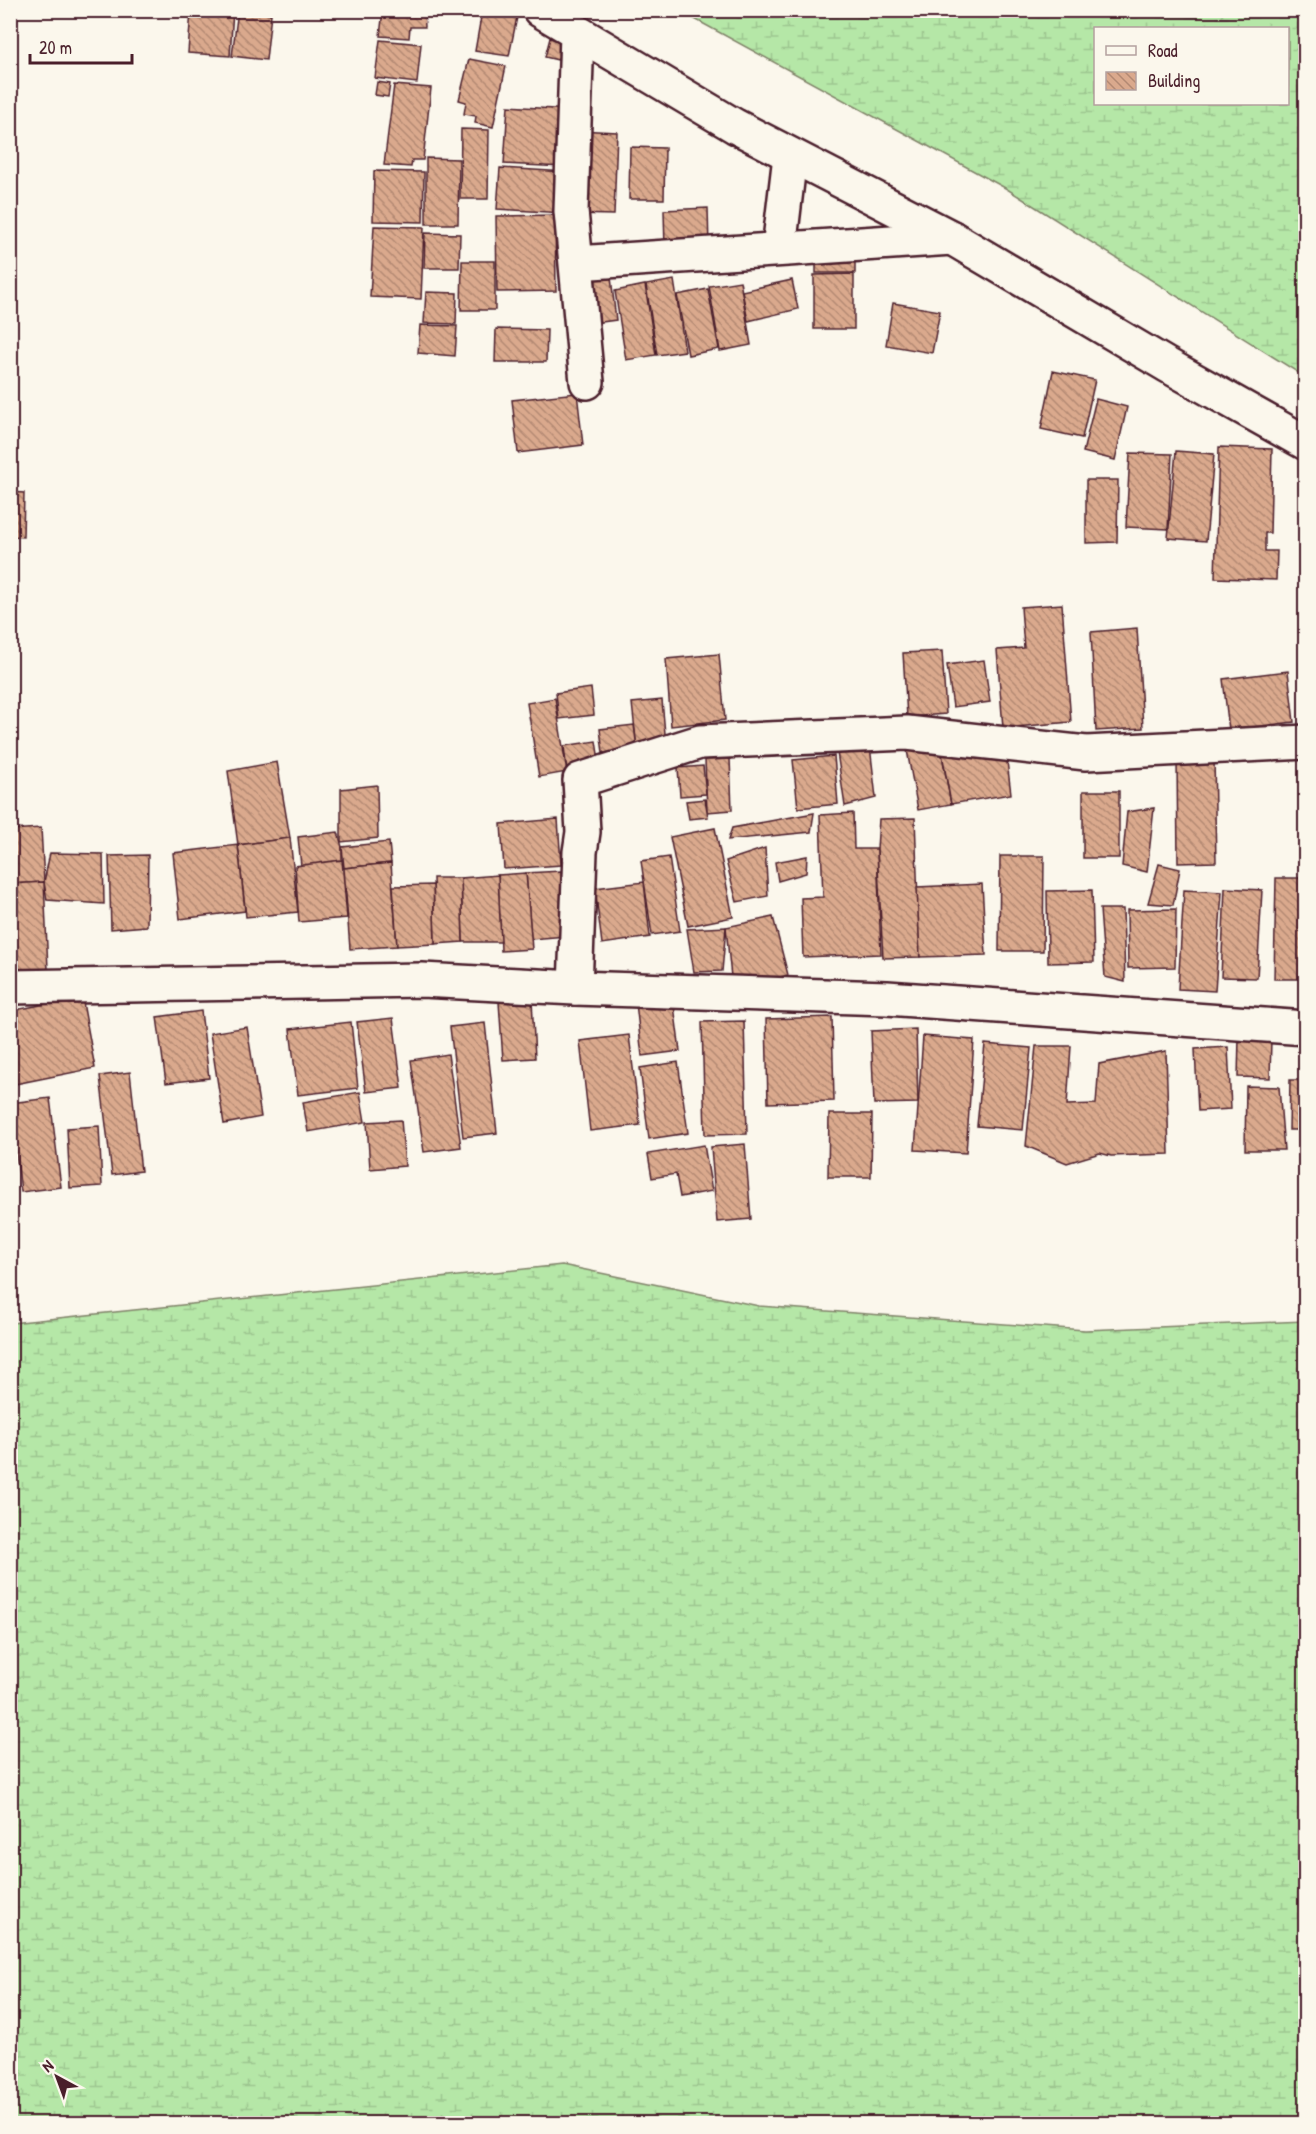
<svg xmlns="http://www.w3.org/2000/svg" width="1316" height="2134" font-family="'Patrick Hand',sans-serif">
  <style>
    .wetland { fill: url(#wetland-marsh); stroke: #808369; stroke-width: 1.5; fill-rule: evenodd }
    .building { fill: url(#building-back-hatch); stroke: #4a1f2b; stroke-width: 1.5 }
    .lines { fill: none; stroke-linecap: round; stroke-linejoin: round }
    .minor-casing { stroke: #4a1f2b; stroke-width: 38 }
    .minor { stroke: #fbf7ec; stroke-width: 33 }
  </style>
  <defs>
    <pattern id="wetland-marsh" width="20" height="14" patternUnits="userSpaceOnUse" patternTransform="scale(1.5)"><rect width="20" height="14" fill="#b5e7a7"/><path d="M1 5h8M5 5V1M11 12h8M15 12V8" fill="none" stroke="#9dc690"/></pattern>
    <pattern id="building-back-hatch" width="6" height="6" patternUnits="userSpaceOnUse" patternTransform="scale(1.5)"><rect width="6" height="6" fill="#daa98d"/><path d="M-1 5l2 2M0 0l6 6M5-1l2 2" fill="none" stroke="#b38973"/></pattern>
  </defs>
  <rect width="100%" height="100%" fill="#fbf7ec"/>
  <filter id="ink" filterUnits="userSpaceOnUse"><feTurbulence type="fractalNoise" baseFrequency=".0167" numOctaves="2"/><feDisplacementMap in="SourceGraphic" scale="12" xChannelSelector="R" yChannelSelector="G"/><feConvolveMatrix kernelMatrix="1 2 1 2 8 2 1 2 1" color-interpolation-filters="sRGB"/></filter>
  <g filter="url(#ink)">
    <g class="wetland">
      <path d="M680,11H1305V377L1007,189ZM1096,28H1288V104H1096Z"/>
      <path d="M562,1265L759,1306L1085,1330L1305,1321V2123H11V1323Z"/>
    </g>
    <g class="building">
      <path d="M191,10H233L230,56L188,53Z"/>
      <path d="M238,10L271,14L266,60L232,56Z"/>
      <path d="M383,10H424L425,27H410L409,38L380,36Z"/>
      <path d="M482,11L517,17L509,56L475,51Z"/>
      <path d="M550,38L563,42L558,60L545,57Z"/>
      <path d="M380,40L421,44L417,83L375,78Z"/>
      <path d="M469,59L506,66L493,127L475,123L476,116L464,114L466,102L459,100Z"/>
      <path d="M377,82L390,84L388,97L375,95Z"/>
      <path d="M394,85L431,88L423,160H412L411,167L384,165Z"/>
      <path d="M508,106L568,110L564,167L504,164Z"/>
      <path d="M461,129L489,130L488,199H460Z"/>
      <path d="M577,130L617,132L614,215L574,214Z"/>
      <path d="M630,147L665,148L664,199H629Z"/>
      <path d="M426,158L459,159L458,224H426Z"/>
      <path d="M500,168L566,172L564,213L497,209Z"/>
      <path d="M374,171L424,172L423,222L373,221Z"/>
      <path d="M708,208L709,248L665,249L664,210Z"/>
      <path d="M555,215L556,291L497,292L496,216Z"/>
      <path d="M374,226L424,227L421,299L370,297Z"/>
      <path d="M425,233L460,234L459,268H424Z"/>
      <path d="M855,248V273H816V249Z"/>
      <path d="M462,261H495V310H461Z"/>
      <path d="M854,274V329H814V275Z"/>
      <path d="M611,277L616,320L587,324L583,280Z"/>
      <path d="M674,280L685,351L657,355L646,285Z"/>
      <path d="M792,280L798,309L748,321L742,291Z"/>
      <path d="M740,281L751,345L720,351L709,286Z"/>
      <path d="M645,285L656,355L626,360L615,291Z"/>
      <path d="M708,289L719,349L688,355L677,295Z"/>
      <path d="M426,292L457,293L456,324L424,323Z"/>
      <path d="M893,303L940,311L932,353L886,345Z"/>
      <path d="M420,325L457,326L455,356L418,353Z"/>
      <path d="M496,329L547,330L546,362H495Z"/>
      <path d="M1053,371L1095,380L1082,438L1041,429Z"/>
      <path d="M577,393L583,445L518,453L512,400Z"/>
      <path d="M1096,399L1127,407L1115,460L1083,452Z"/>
      <path d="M1219,447L1272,449L1270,533H1265V551H1277L1276,580L1215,578Z"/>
      <path d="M1176,451L1214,454L1206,541L1168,538Z"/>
      <path d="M1130,453L1172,454L1168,529L1126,527Z"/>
      <path d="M1086,480H1118L1117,542L1086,543Z"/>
      <path d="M10,492L24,493L23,537L10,536Z"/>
      <path d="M1062,604L1071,722L1003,728L997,650L1024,648L1021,607Z"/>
      <path d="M1137,628L1143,728L1096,731L1091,632Z"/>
      <path d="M942,651L946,714L907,717L903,653Z"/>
      <path d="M719,654L725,720L671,726L666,659Z"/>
      <path d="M984,660L990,702L953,707L947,665Z"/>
      <path d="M1288,671L1294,722L1229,730L1223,679Z"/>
      <path d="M591,688L594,715L559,719L556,693Z"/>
      <path d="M555,698L567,772L539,777L527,703Z"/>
      <path d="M662,700L666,745L637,749L632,703Z"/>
      <path d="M634,725L637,749L603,753L600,729Z"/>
      <path d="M596,741L600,767L567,772L564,746Z"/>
      <path d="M940,744L951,804L918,810L907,750Z"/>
      <path d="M870,746L876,798L845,806L837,752Z"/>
      <path d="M972,750L973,758L1006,753L1011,794L951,804L942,753Z"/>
      <path d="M834,756L838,804L798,808L793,760Z"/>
      <path d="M730,759L732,810L707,812L705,760Z"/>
      <path d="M1177,759H1214L1216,862L1178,863Z"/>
      <path d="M277,762L290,838L238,845L228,771Z"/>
      <path d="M703,766L706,794L680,796L678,768Z"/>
      <path d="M377,785L378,838L341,842V789Z"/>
      <rect x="1083" y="791" width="36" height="67"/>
      <path d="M705,799L708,817L689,819L686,801Z"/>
      <path d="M1154,808L1147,872L1122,866L1127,812Z"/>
      <path d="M814,813L811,832L728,840L732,828Z"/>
      <path d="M853,813L854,849H877L881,954L803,957L801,898L823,897L820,815Z"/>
      <path d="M915,818L920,957L883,958L877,849L879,819Z"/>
      <path d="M558,819L561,865L504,869L501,824Z"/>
      <path d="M41,828L44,882L10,884V830Z"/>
      <path d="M715,828L733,917L688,926L670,837Z"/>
      <path d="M338,832L342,847V860L301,866L298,837Z"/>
      <path d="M290,838L298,912L246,917L238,845Z"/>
      <path d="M389,842L391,863L344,868L342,847Z"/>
      <path d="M238,845L245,911L180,919L173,853Z"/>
      <path d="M765,848L768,896L737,902L726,861Z"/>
      <path d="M50,853L103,854L104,904L47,900L44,882Z"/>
      <path d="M148,855L147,926L111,929L109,856Z"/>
      <path d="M807,856L806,873L778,881L775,862Z"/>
      <path d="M1000,856H1044L1043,951H999Z"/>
      <path d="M669,857L680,931L652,935L641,861Z"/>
      <path d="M342,860L347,918L299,922L295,866Z"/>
      <path d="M391,863L397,946L350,949L344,868Z"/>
      <path d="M1159,864L1180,869L1173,905L1148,903Z"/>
      <path d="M561,871L566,936L531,939L526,873Z"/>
      <path d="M526,873L532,949L501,951L498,875Z"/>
      <path d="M498,875L501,942H463L461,878Z"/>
      <path d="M433,878H461L463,942L435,944Z"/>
      <path d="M1276,878H1306V979H1274Z"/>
      <path d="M44,882L48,969L10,971V884Z"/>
      <path d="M644,882L650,937L602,944L595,888Z"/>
      <path d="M982,884L986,955L920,957L917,887Z"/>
      <path d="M433,885L435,944L397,946L393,886Z"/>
      <path d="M1225,888L1262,890L1257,978L1221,977Z"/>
      <path d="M1092,890L1094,962L1048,963L1047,891Z"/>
      <path d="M1184,890L1222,892L1215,991L1178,989Z"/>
      <path d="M1100,909H1123L1125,982L1105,977Z"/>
      <path d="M1176,909L1175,967L1128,968L1127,910Z"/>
      <path d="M773,917L788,975L754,983L731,977L726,927Z"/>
      <path d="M726,927L722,971L694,972L687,929Z"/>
      <path d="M82,997L95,1068L10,1085V1011Z"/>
      <path d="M673,998L680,1051L642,1056L636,1003Z"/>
      <path d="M532,1000L535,1058L503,1060L499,1002Z"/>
      <path d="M201,1011L209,1078L166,1083L157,1017Z"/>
      <path d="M832,1017L834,1101L768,1103L766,1019Z"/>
      <path d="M393,1018L402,1088L366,1092L357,1022Z"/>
      <path d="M744,1021L747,1134L705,1135L702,1022Z"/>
      <path d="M351,1022L358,1088L298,1095L290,1029Z"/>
      <path d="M485,1023L497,1133L463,1137L450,1027Z"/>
      <path d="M247,1027L261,1117L224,1124L210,1033Z"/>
      <path d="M916,1029L918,1103L874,1104L871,1031Z"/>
      <path d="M629,1035L640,1125L590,1131L580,1041Z"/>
      <path d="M923,1036L974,1040L966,1153L915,1150Z"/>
      <path d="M1239,1038L1271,1039L1270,1078L1238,1077Z"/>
      <path d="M985,1044L1031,1048L1023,1130L977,1126Z"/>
      <path d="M1036,1046H1071L1067,1105L1096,1104L1099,1064L1166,1051L1169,1154L1111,1156L1100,1153L1067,1163L1026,1146Z"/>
      <path d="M1228,1047L1231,1109L1198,1111L1195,1049Z"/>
      <path d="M448,1054L461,1147L424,1152L411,1060Z"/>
      <path d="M678,1062L688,1133L649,1139L640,1068Z"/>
      <path d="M130,1072L141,1171L112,1175L100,1076Z"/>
      <path d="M1290,1080H1306V1130H1289Z"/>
      <path d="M1246,1086L1279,1087L1284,1150H1245Z"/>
      <path d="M360,1092L365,1122L308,1132L303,1102Z"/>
      <path d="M50,1098L61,1187L21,1192L10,1103Z"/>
      <path d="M829,1114H872L871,1177H828Z"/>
      <path d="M401,1120L405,1166L370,1169L367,1122Z"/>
      <path d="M99,1126L102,1186L70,1188L67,1128Z"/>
      <path d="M745,1144L751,1219L717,1222L711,1147Z"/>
      <path d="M704,1145L712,1191L680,1197L676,1174L652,1178L648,1154Z"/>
    </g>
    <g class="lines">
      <g class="minor-casing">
        <g id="minor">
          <path d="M540,10L735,126L952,238L1167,365L1306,443"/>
          <path d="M577,34L571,211L587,382"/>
          <path d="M779,249L790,156"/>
          <path d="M577,263L952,238"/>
          <path d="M10,987L422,980L575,988L887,998L1306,1028"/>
          <path d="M575,988L580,852L583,832L580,780L700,742L907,733L1086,753L1306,742"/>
        </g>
      </g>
      <use href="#minor" class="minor"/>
    </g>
  </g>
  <rect width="1316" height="2134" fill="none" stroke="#fbf7ec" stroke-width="36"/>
  <rect x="18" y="18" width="1280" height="2098" fill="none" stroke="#4a1f2b" stroke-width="2" filter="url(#ink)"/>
  <rect x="1094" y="27" width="195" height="78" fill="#fbf7ec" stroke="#b4a19f" stroke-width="1.5"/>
  <rect x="1106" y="46" width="30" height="9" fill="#fbf7ec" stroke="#b4a19f" stroke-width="1.5"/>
  <text x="1148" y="57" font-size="18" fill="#4a1f2b">Road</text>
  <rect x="1106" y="72" width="30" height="18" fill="url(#building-back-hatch)" stroke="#b4a19f" stroke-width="1.5"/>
  <text x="1148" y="87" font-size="18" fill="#4a1f2b">Building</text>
  <g transform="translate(57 2077) rotate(319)" stroke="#fbf7ec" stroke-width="4.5" paint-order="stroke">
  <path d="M0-4.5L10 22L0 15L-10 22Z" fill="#4a1f2b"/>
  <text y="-9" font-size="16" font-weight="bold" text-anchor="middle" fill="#4a1f2b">N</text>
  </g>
  <path d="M30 54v9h102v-9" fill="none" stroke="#4a1f2b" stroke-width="3"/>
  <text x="39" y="54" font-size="18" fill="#4a1f2b" stroke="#fbf7ec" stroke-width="4.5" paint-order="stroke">20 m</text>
</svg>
